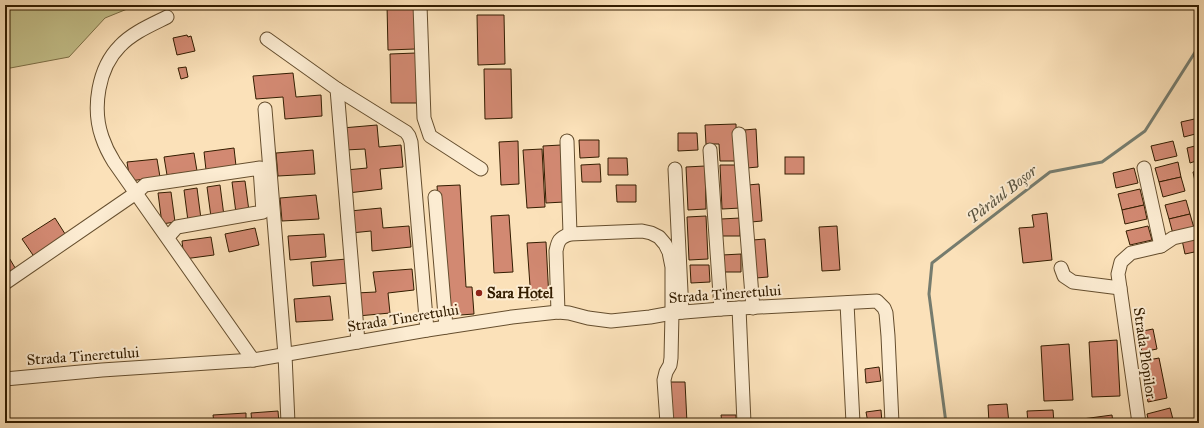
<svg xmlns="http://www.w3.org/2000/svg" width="1204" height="428" font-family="'IM FELL Great Primer',serif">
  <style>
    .green { fill: #c4c18b; stroke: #7c6f46 }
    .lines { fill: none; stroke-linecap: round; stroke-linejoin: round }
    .stream { stroke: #767c6e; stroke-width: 3 }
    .building { fill: #d28972; stroke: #331d00 }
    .minor-casing { stroke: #654e2e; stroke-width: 15 }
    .minor { stroke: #fcecd2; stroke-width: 13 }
    .poi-dot { fill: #8f2418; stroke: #fcecd2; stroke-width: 1.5 }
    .labels { text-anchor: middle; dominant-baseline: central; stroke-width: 4; stroke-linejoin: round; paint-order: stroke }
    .poi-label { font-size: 15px; font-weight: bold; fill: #331d00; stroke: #fcecd2; text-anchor: start }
    .street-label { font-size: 15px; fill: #331d00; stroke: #fcecd2 }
    .water-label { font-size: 16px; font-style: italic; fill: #5a5440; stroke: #fcecd2 }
  </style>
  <rect width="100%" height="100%" fill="#fbe1b9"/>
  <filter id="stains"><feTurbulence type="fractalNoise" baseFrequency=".005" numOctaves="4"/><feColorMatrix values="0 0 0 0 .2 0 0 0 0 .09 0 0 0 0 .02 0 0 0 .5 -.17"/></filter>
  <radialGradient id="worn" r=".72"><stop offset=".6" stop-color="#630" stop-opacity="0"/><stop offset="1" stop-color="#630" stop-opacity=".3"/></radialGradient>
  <path class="green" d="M5,5H137L105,18L69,57L5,69Z"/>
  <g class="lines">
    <path class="stream" d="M946,423L929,294L932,263L1050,172L1102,162L1145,131L1199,46"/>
  </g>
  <g class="building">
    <path d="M387,5H414L415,49L388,50Z"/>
    <path d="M477,15H504L505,64L478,65Z"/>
    <path d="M187,35L188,37L191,36L195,51L177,55L173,38Z"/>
    <path d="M416,53L418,103H391L390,54Z"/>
    <path d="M186,67L188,77L181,79L178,68Z"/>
    <path d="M484,69H511L512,118L485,119Z"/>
    <path d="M293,73L296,97L321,95L322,116L285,119L283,97L256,99L253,76Z"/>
    <path d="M1199,118V133L1184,137L1181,122Z"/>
    <path d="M736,124L737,161H720L719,144H706L705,125Z"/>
    <path d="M377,125L379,147L401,145L403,167L380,169L382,189L348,193L346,170L367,168L365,149L345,150L342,128Z"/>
    <path d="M756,129L758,167L747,168L744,130Z"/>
    <path d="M678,133H697L698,150L678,151Z"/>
    <path d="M579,140H599V157L580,158Z"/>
    <path d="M518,141L519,184L501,185L499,142Z"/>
    <path d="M1173,141L1177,156L1155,161L1151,146Z"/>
    <path d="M561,145L564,202L546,203L543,146Z"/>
    <path d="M1199,145V160L1190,163L1187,148Z"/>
    <path d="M234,148L236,166L206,170L204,152Z"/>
    <path d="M542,149L545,207L527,208L523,150Z"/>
    <path d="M313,150L315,174L278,176L276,153Z"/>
    <path d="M194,153L197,171L167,175L164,157Z"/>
    <rect x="785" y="157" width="19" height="17"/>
    <path d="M608,158H627L628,175H608Z"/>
    <path d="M157,159L160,177L130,181L127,162Z"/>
    <path d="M1178,162L1181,177L1159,182L1155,168Z"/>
    <path d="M600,164L601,182H582L581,165Z"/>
    <path d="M720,165H739L741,208L722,209Z"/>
    <path d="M705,166L706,209L688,210L686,167Z"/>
    <path d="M1134,168L1138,183L1116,188L1113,173Z"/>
    <path d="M1199,170V186H1196L1193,172Z"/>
    <path d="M1181,177L1185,191L1163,197L1159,182Z"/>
    <path d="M245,181L249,211L236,213L232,182Z"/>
    <path d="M759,184L762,221L751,222L748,185Z"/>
    <path d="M220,185L224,216L211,217L207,187Z"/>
    <path d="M460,185L466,287H472L474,314L447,316L437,186Z"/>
    <path d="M616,185H636V202H617Z"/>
    <path d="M197,188L201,219L188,221L184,190Z"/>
    <path d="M1140,189L1144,205L1122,210L1118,194Z"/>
    <path d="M171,192L175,222L162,224L158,193Z"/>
    <path d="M316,195L319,219L282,221L280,198Z"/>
    <path d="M1186,200L1190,214L1169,219L1165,205Z"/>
    <path d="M1144,205L1147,219L1125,224L1122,210Z"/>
    <path d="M381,208L383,228L409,226L411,247L372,251L371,231L351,233L350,211Z"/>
    <path d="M1047,213L1052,260L1023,263L1019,228L1034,227L1032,215Z"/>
    <path d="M1190,214L1194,228L1173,234L1169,219Z"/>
    <path d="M509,215L513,272L494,273L491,216Z"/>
    <path d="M706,216L708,259L689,260L687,217Z"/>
    <path d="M55,218L67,237L35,258L22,239Z"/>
    <path d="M740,218V236H721V219Z"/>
    <path d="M837,226L840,270L822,271L819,227Z"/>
    <path d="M1148,226L1152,240L1130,245L1126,231Z"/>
    <path d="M255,228L259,245L229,252L225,234Z"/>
    <path d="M324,234L326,257L290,260L288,236Z"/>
    <path d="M1199,236V251L1185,254L1182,240Z"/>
    <path d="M211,237L214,255L184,259L182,241Z"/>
    <path d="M765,239L768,277L756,278L753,240Z"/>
    <path d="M546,242L549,299L531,300L527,243Z"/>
    <path d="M5,251L17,271L5,279Z"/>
    <path d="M741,254V272H722V255Z"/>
    <path d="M347,259L349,283L313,286L311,262Z"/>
    <path d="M690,265H709L710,282L691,283Z"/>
    <path d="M412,269L414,290L388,293L390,313L358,316L356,293L376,292L373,272Z"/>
    <path d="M330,296L333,320L296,322L294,299Z"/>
    <path d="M1153,329L1157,349L1142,352L1138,332Z"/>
    <path d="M1117,340L1120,396L1092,397L1089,342Z"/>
    <path d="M1069,344L1073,400L1044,401L1041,346Z"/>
    <path d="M1159,358L1167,398L1148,402L1144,381L1147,380L1143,361Z"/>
    <path d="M879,367L881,381L866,383L865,369Z"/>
    <path d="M669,382H685L687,423H671Z"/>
    <path d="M1007,404L1009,423H989L988,405Z"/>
    <path d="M1170,408L1174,423H1149L1147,414Z"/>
    <path d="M881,410L882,423H868L866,412Z"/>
    <path d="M1053,410L1054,423H1028L1027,411Z"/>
    <path d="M278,411L279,423H252L251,413Z"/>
    <path d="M246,413V423H214L213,415Z"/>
    <path d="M721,415H736V423H722Z"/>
    <path d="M1112,415L1113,423H1076L1075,420Z"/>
  </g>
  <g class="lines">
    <g class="minor-casing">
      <g id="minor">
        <path d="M420,5L424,118L430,136L481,169"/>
        <path d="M167,17C151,25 132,33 120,46C98,68 92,108 102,137C105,146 109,154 114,162L253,360"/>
        <path d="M267,39L337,89L406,132L409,136L411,142L427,330"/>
        <path d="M337,89L358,342"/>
        <path d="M265,109L285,355L288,423"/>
        <path d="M739,134L753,308"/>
        <path d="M567,141L570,234"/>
        <path d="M710,150L721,309"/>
        <path d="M1144,168L1161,246"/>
        <path d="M675,169L682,312"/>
        <path d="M435,197L446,327"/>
        <path d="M1061,268L1064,276L1073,282L1120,288"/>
        <path d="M5,283L136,193L145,185L260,168L263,212L177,227L168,237"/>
        <path d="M847,303L853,423"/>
        <path d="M739,308L744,423"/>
        <path d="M558,312L556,251C558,241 559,238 570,234L642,231L651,233L659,237L665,244L669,252L672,267V313L671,358L670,365L666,372L664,380L667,423"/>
        <path d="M5,379L102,370L253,360L427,330L512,317L558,312L569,313L588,318L611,321L650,317L672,313L721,309L877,301L884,308L886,313L888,336L892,423"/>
        <path d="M1139,423L1120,288L1118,274L1121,262L1131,253L1161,246L1173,238L1199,232"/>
      </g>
    </g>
    <use href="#minor" class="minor"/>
  </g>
  <circle class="poi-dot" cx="479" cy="293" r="4"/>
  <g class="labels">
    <g class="poi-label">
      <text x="487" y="293">Sara Hotel</text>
    </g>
    <g class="street-label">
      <text transform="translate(725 294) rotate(-4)">Strada Tineretului</text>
      <text transform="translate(403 318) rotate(-9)">Strada Tineretului</text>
      <text transform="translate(1145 353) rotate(82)">Strada Plopilor</text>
      <text transform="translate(83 356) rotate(-4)">Strada Tineretului</text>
    </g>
    <g class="water-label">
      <text transform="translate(1002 194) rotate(-38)">Pârâul Boșor</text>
    </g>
  </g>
  <rect width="1204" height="428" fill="none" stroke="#fbe1b9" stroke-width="20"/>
  <rect x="6" y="6" width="1192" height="416" fill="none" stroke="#331d00" stroke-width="2"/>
  <rect x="10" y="10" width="1184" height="408" fill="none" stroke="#331d00"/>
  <rect width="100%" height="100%" filter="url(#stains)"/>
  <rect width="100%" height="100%" fill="url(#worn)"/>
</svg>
